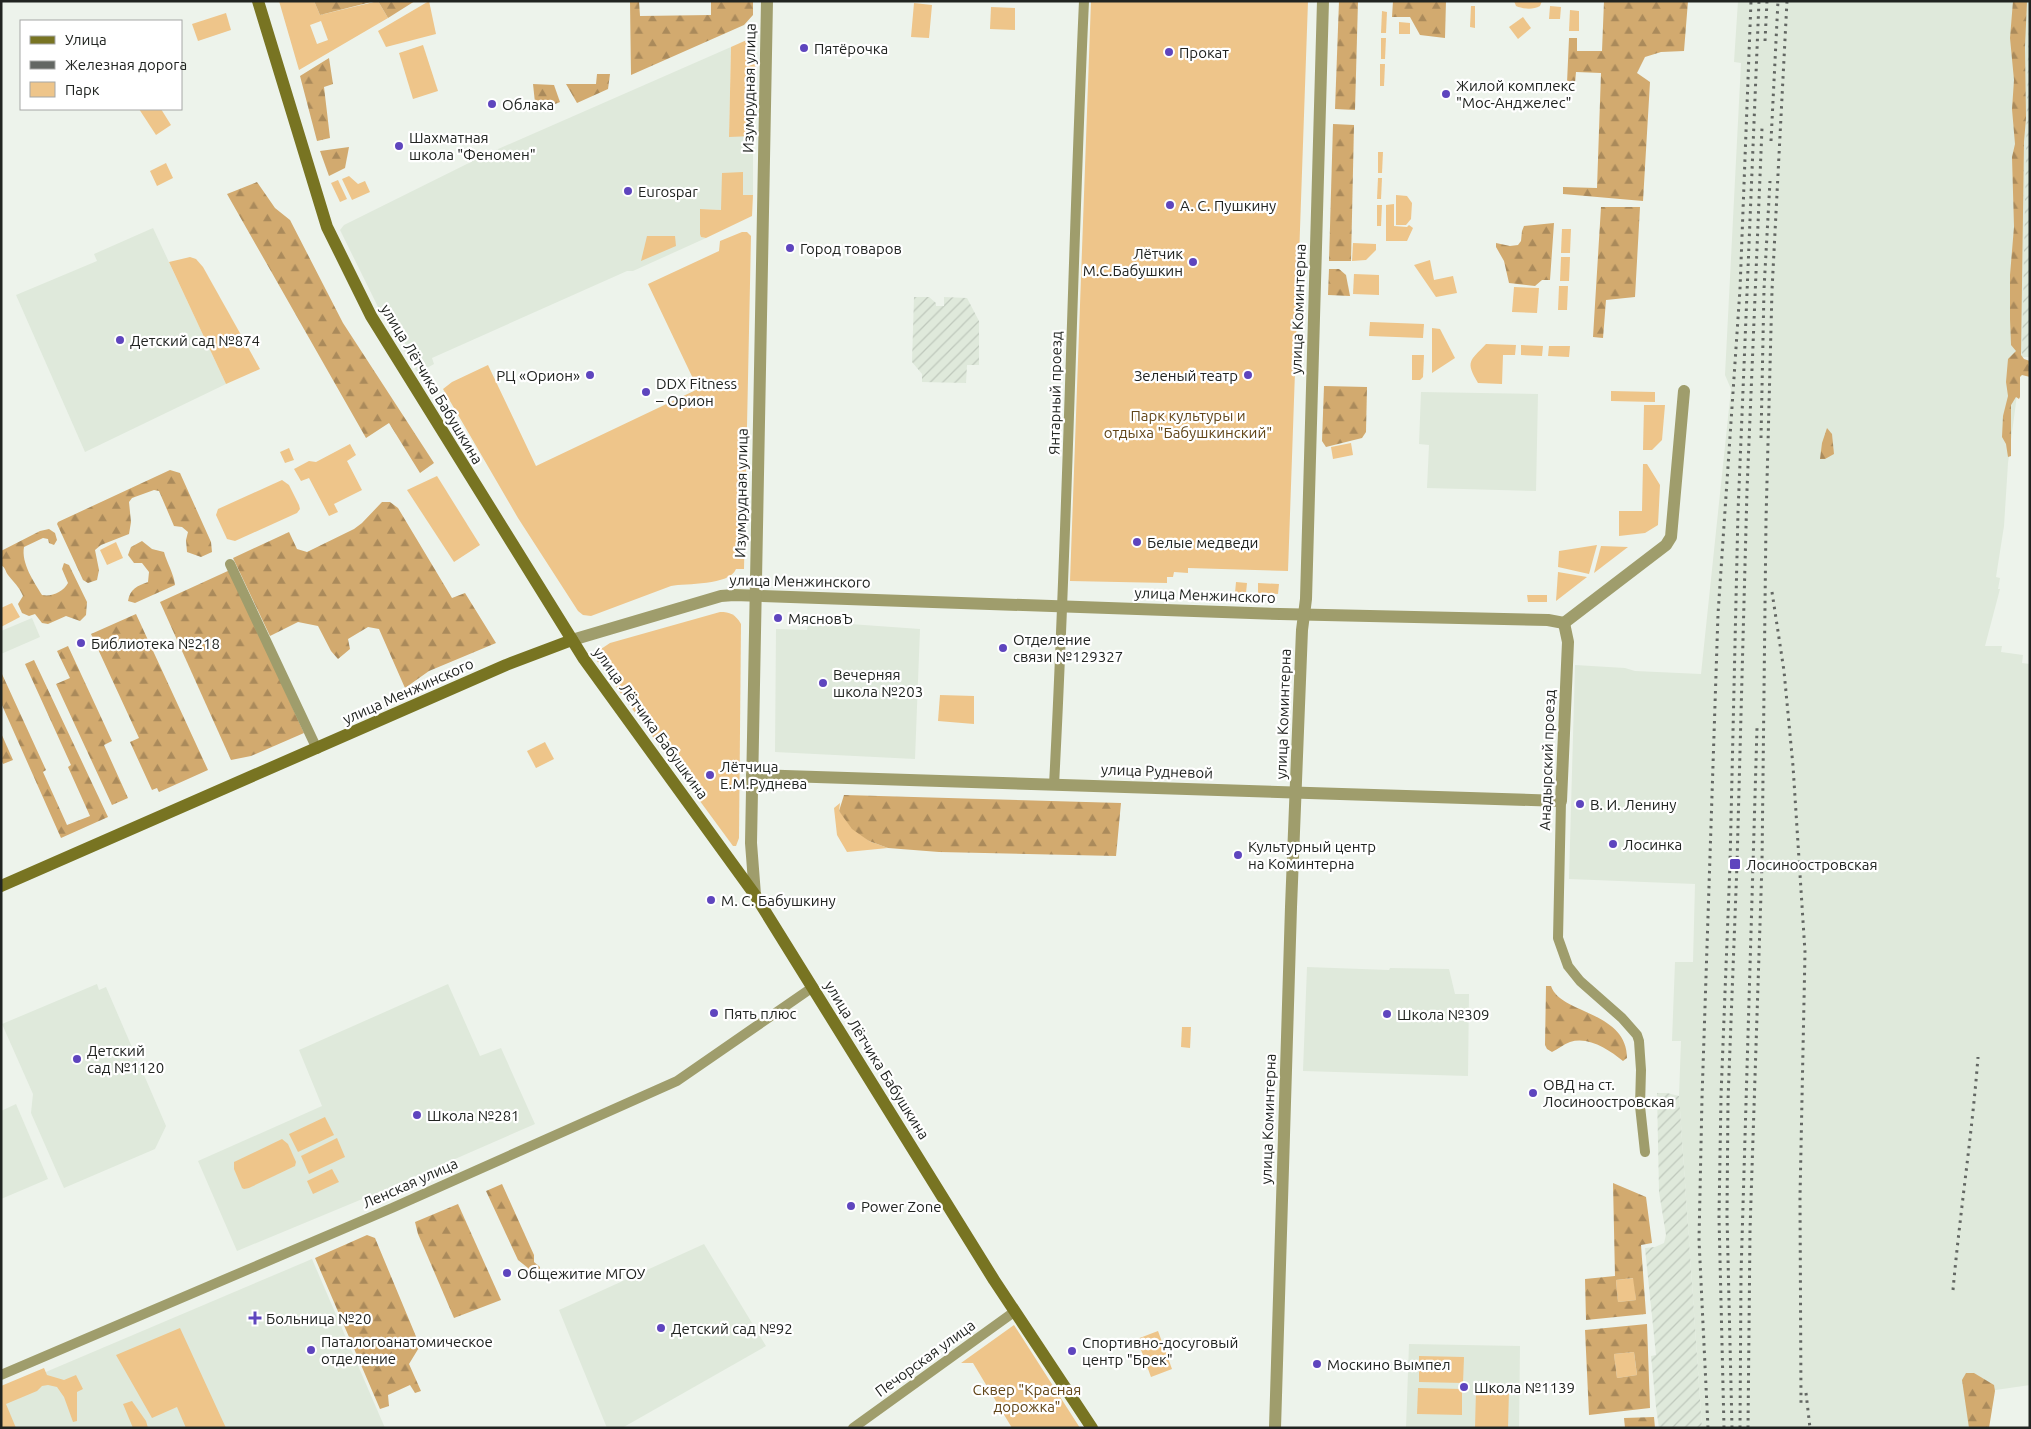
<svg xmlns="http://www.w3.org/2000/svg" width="2031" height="1429" font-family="Ubuntu,sans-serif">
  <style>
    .built { fill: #dfe9db }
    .industrial { fill: url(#industrial-furrows) }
    .green { fill: #eec58a; fill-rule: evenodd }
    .forest { fill: url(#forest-firs); fill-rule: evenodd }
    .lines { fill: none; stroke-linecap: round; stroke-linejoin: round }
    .minor { stroke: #9f9d6c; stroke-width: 10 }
    .tertiary { stroke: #9f9d6c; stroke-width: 12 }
    .secondary { stroke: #787422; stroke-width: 12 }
    .rail { stroke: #636763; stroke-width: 3; stroke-dasharray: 2.5 5; stroke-linecap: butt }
    .poi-dot { fill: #5e45be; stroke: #fff; stroke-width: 2 }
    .labels { text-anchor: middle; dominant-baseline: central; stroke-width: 4.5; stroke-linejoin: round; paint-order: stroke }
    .poi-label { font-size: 15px; fill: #212421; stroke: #fff; text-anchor: start }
    .street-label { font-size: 15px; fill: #212421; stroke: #fff }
    .park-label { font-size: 15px; fill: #624619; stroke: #fff }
  </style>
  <defs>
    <pattern id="industrial-furrows" width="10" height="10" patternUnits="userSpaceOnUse" patternTransform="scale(1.25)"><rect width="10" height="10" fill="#dfe9db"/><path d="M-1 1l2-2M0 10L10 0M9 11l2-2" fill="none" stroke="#bfc8bc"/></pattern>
    <pattern id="forest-firs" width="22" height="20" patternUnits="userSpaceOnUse" patternTransform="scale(1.25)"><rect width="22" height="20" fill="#d2aa6f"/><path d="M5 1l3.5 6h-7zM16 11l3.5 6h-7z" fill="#aa8a5b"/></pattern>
  </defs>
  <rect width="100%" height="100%" fill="#edf3eb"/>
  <g class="built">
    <path d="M1738,1H2029L2022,357L2008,463L2004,526L1996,577L2000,578L1998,589H2000L1985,646H2002L2001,652L2023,655L2022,663L2030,664V1385L1975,1393L1976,1428H1702L1679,1096L1681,1041H1672L1675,962H1693L1695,884L1569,879L1575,665L1625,668L1635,671L1701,674L1731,389L1725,375L1741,63L1734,62Z"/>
    <path d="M731,47L729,136H753V195H743L721,210L701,209V237L706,238L633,271H627L432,358L434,364L418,373L382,315L340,230L344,225L489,153Z"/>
    <path d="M153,228L226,384L85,452L16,295L97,261L94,254Z"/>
    <path d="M1421,392L1538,394L1536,491L1427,488L1429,445L1419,444Z"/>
    <path d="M32,618L40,637L1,654V631Z"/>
    <path d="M808,621L920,629L915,759L775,752L776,629L807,630Z"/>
    <path d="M1307,967L1389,970L1390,968L1449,969L1455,994H1469L1468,1076L1303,1071Z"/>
    <path d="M97,984L99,990L106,987L166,1126L155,1149L64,1188L31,1113L33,1094L2,1024Z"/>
    <path d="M448,984L480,1056L501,1048L535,1124L384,1190L237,1251L198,1161L322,1106L299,1050Z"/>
    <path d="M16,1104L48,1179L1,1199V1111Z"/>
    <path d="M704,1244L766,1346L622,1428H607L559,1310Z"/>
    <path d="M312,1259L385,1428H1V1391Z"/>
    <path d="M1409,1344L1520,1346L1519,1428H1406Z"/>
  </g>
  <g class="industrial">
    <path d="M2029,1H2030V357H2022Z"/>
    <path d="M914,297H929L936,303V306H944V297L967,298L979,321V365H967L966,383L922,382V374L912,362Z"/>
    <path d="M1657,1093H1667L1679,1096L1702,1428H1659L1656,1407L1651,1356L1656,1355L1645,1248L1655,1247L1664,1243L1666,1235L1659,1192Z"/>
  </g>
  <g class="green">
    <path d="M279,1H314L320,15L378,1L388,18L299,70ZM321,21L328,40L317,44L310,25Z"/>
    <path d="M429,1L436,34L386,47L378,31Z"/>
    <path d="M1091,1H1308L1288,571L1188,568V573L1174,572L1173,577H1167V583L1070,581Z"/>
    <path d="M1514,1H1542L1540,6C1533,10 1523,9 1516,6Z"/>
    <path d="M914,3L932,5L929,38L911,37Z"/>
    <path d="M1471,6H1475V28L1470,27Z"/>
    <path d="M1550,6L1561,7L1560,19H1549Z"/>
    <path d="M991,7L1015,8V30L990,29Z"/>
    <path d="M1570,10L1579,11V31H1569Z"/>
    <path d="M1382,11L1387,12L1386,33H1381Z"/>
    <path d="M226,13L231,30L198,41L192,24Z"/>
    <path d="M1523,17L1531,28L1518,39L1509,27Z"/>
    <path d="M1399,22L1410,23V34H1399Z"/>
    <path d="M1381,38H1386L1385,59H1381Z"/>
    <path d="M749,39L756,42L753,136L729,137L731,47Z"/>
    <path d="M423,45L438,91L413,99L399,53Z"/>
    <path d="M1380,64H1385L1384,86H1380Z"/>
    <path d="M139,109H161L171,125L156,135Z"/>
    <path d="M1378,152H1383L1382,173H1378Z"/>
    <path d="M166,163L173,178L157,186L150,171Z"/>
    <path d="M743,172V195H753L752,216L706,238L701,237L700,234V209L721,210L722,173Z"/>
    <path d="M349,176L358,184L365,181L370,192L352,200L342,179Z"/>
    <path d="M1378,178H1382L1381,199H1377Z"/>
    <path d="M338,180L347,199L340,202L331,183Z"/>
    <path d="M1396,195L1407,196L1412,203L1411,219L1406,225H1396Z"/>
    <path d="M1394,204V226L1407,227L1409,225L1413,228L1407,241H1386V205Z"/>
    <path d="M1377,205H1382L1381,226H1377Z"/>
    <path d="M1562,229H1571L1570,253H1561Z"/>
    <path d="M742,232H747L751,236L744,569H736C729,586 686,583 671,586L591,616L583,615L578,611L518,518L443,389L452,382L488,365L536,466L698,389L648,284L719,251L720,241Z"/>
    <path d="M647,236H675L676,246L641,261Z"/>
    <path d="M1353,243L1376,244V250L1366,260L1352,261Z"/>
    <path d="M190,257L196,259L203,267L260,369L226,384L169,262Z"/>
    <path d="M1561,257H1570L1569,281H1560Z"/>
    <path d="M1430,260L1434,280L1453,276L1457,293L1436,297L1414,265Z"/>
    <path d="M1354,274L1379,275V295L1353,294Z"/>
    <path d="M1559,286H1568L1567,310H1558Z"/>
    <path d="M1514,287L1539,288L1537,313L1512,312Z"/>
    <path d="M1370,322L1424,324L1423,338L1369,336Z"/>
    <path d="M1432,328L1440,329L1455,358L1432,373Z"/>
    <path d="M1486,344L1516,345L1515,355H1503L1502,384L1478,383C1465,361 1470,361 1486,344Z"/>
    <path d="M1521,345L1543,346L1542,356L1521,355Z"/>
    <path d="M1549,346H1570L1569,357L1548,356Z"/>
    <path d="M1412,355H1424L1423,377L1420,380H1412Z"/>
    <path d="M1611,391L1655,392V402L1611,401Z"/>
    <path d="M1644,405H1665L1662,440L1652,450H1643Z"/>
    <path d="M1351,443L1353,455L1333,459L1331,447Z"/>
    <path d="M350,444L356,455L347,461L362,490L334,504L338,512L329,516L309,478L301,481L294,469L309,461L316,462Z"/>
    <path d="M289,448L294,460L285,463L280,452Z"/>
    <path d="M1643,464H1647L1660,485L1658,525L1645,533L1619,536V511H1642Z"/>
    <path d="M437,476L480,545L454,562L407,490Z"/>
    <path d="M282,480L289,485L299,505L300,509L297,513L235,541L227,539L216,515L218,509Z"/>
    <path d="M116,542L123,558L107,565L100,550Z"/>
    <path d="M1597,545L1589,574L1558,567L1559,551Z"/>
    <path d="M1601,546L1628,547L1594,573Z"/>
    <path d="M1558,572L1587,577L1556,601Z"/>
    <path d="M1236,582L1247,583L1246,593H1235Z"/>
    <path d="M1258,583L1279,584L1278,594L1258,593Z"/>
    <path d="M1527,595H1547V602H1528Z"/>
    <path d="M12,603L20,617L1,627V608Z"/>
    <path d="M720,612C730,612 735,614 741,624L739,838L736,846H733L597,661L596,656L598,651L610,643Z"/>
    <path d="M940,695L974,696V724L938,721Z"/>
    <path d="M545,742L554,759L536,768L527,751Z"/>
    <path d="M840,803L839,811L869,841L888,848L847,852L837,835L834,808Z"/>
    <path d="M1182,1027H1191L1190,1048L1181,1047Z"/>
    <path d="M325,1117L334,1135L298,1152L289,1134Z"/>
    <path d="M337,1138L345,1157L309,1174L301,1156Z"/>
    <path d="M282,1139L288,1144L296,1162L295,1166L249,1188L244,1189L242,1188L234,1169V1162Z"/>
    <path d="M332,1169L339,1182L313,1194L307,1181Z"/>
    <path d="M1634,1278L1636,1300L1618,1302L1616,1280Z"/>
    <path d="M1014,1325L1080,1428H1012L973,1363H961Z"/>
    <path d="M180,1328L226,1428H186L177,1407L152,1418L116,1355Z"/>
    <path d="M1158,1331L1172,1369L1151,1377L1137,1339Z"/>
    <path d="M1634,1352L1637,1375L1617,1378L1614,1354Z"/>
    <path d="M1419,1356L1464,1357L1463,1383L1419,1382Z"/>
    <path d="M44,1368L47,1375L64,1380L76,1375L83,1389L77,1392V1421L73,1422L64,1397L57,1387L48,1385L42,1386L37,1391L6,1404L16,1428H1V1386Z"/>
    <path d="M1418,1388L1462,1389V1415L1417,1414Z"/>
    <path d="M1476,1390H1509L1508,1428H1475Z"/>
    <path d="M132,1401L146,1421L148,1428H133L123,1404Z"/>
  </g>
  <g class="forest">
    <path d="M314,1H375L320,15Z"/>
    <path d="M378,1L381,2L415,1L388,18Z"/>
    <path d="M630,1H639L640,16L711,15V1H753V15L744,25L631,75Z"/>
    <path d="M1339,1H1358L1355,110L1335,109Z"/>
    <path d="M1393,1H1446L1445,38L1420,35L1410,17H1392Z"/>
    <path d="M1604,1H1688L1684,51L1661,52L1645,57L1637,73L1650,82L1643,201L1563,194V187L1597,188L1601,73L1576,72L1575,83H1567L1569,38H1577V51H1602Z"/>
    <path d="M2013,1H2027L2025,47L2026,118L2024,142L2021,355L2024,359L2030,361V377L2022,375L2020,377V397L2019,399L2016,397L2011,405V456L2008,457L2006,444L2002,437L2003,416L2008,396L2006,382L2008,359L2016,351L2011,345L2010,319V275L2014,227L2012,157L2015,144L2012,109L2014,80L2010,38Z"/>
    <path d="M329,58L333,84L324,87L330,138L317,141L300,76Z"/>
    <path d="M597,74H610L608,89L577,103L566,84H596Z"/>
    <path d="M533,84L554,85L560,102L536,112Z"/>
    <path d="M1333,124L1354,125L1351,261H1329Z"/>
    <path d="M349,147L345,168L329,176L320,151Z"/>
    <path d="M257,182L275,208L290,220L343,323L434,463L420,473L389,423L366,438L227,194Z"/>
    <path d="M1601,207H1640L1635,297L1606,300L1603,338L1593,337Z"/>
    <path d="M1554,223L1550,280H1542L1535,286L1509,283L1504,261L1496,247V243L1510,246L1518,245L1521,241L1522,231L1524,226Z"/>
    <path d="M1329,269H1339L1346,275L1350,296L1328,295Z"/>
    <path d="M1324,386L1367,387L1366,432L1362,438L1326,447L1322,441Z"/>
    <path d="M1827,428L1832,434L1834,454L1825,459H1820L1822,443Z"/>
    <path d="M170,470L180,473L211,542L212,552L201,557L187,552L186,540L188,532L182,527L174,526L159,491L154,490L132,498L129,502L131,522L129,534L101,545L95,550L99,570L97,580L88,583L83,580L57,524L58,522Z"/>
    <path d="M382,502H390L398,508L452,598L465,593L496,643L429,671L405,688L379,629L368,627L348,639L350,649L338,659L331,651L318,626L298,622L270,636L233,558L289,532L297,549L307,552L354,529L362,523Z"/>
    <path d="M49,529L55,533L57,540L54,545L49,543L48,539L43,538L24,547C21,563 34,582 42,595C52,597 63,592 68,583L62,569L64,563L69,565L87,602L86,615L80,621L66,616L48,624L42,623L35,614L29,616L22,613L18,604L23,596C18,585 15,584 8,575C5,571 6,568 1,565V551L40,531Z"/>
    <path d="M142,541L152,549L164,552C167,563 174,574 175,585L135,603L128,601C130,589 137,586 148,582L149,572L142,563H134L128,555L131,547Z"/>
    <path d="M230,570L304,733L251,756L231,760L160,602Z"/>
    <path d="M136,614L208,770L159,792L157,788L152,790L130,742L139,738L91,634Z"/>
    <path d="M68,646L112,741L104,745L128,798L112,805L56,684L70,678L57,651Z"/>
    <path d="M34,660L108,817L61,838L1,703L2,674L46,770L43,772L67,825L90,816L68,767L71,765L25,664Z"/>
    <path d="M1,733L13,760L3,764L1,760Z"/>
    <path d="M844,795L1121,803L1116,856L939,852L888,848L869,841L852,829L839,811Z"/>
    <path d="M1546,986H1551C1560,1014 1627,1011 1627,1058L1623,1061C1609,1050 1589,1036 1570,1042C1564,1044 1558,1049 1552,1052L1547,1049L1545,1045Z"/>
    <path d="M1613,1183L1646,1197L1652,1243L1641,1245L1646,1314L1586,1320L1585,1279L1615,1276ZM1633,1278L1636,1300L1618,1302L1616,1280Z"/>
    <path d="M502,1184L534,1255V1262L540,1267V1278H532L528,1268L518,1260L486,1191Z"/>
    <path d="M458,1204L501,1300L454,1318L418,1234L415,1222Z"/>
    <path d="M367,1235L375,1238L420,1346L409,1364L421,1391L415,1393L410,1385L388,1395L389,1406L380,1409L315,1258Z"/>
    <path d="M1647,1324L1650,1408L1589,1415L1585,1330ZM1634,1352L1637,1375L1617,1378L1614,1354Z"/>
    <path d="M1966,1373H1974L1994,1385L1995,1391L1989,1428H1969L1962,1380Z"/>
    <path d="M1654,1417L1655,1428H1625L1624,1418Z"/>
  </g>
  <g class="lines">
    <g class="minor">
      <path d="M230,564L317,749"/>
      <path d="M1054,785C1068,524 1072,262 1084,1"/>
      <path d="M1561,801L1558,938L1568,966L1580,981L1622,1018L1637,1035L1639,1041L1641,1070L1640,1106L1645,1152"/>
      <path d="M1,1375L392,1208L677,1081L813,987"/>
      <path d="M853,1428L1014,1312"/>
    </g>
    <g class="tertiary">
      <path d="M1564,623L1666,545L1671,537L1684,391"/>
      <path d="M572,640L721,596L734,595L1280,614L1548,620L1564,623"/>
      <path d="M752,775L1561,801L1568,642L1564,623"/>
      <path d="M755,895L751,843L767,1"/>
      <path d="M1275,1428L1291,907L1302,630L1306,599L1323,1"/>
    </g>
    <g class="secondary">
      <path d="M258,1L327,227L371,316L584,659L755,895L994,1280L1092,1428"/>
      <path d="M1,886L506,665L572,640"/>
    </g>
    <g class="rail">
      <path d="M1765,41L1767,1"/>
      <path d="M1771,141L1778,1"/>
      <path d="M1761,438L1764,289L1770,181"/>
      <path d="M1772,592L1784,671L1793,766L1805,952L1800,1197L1801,1403"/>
      <path d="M1953,1290C1960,1212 1972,1135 1978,1057"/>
      <path d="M1806,1393L1810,1428"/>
      <path d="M1708,1428L1699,1240L1702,1098L1718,614L1740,289L1751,1"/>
      <path d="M1724,1428L1719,1217L1721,1096L1730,864L1738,512L1759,1"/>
      <path d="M1732,1428L1727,1216L1728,1100L1737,864L1747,490L1762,128"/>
      <path d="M1740,1428L1741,1274L1757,728"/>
      <path d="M1748,1428L1750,1230L1762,863L1766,520L1772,290L1787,1"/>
    </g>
  </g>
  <g class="poi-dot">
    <circle cx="804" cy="48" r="5"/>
    <circle cx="1169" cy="52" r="5"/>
    <circle cx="1446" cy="94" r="5"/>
    <circle cx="492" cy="104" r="5"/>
    <circle cx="399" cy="146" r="5"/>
    <circle cx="628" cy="191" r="5"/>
    <circle cx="1170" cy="205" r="5"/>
    <circle cx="790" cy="248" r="5"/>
    <circle cx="1193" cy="262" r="5"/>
    <circle cx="120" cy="340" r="5"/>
    <circle cx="590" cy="375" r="5"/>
    <circle cx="1248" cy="375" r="5"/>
    <circle cx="646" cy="392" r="5"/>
    <circle cx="1137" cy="542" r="5"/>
    <circle cx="778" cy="618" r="5"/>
    <circle cx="81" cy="643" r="5"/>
    <circle cx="1003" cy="648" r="5"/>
    <circle cx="823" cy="683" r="5"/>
    <circle cx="710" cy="775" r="5"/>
    <circle cx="1580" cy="804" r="5"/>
    <circle cx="1613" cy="844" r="5"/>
    <circle cx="1238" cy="855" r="5"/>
    <rect x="1729" y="858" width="12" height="12" rx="2.5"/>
    <circle cx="711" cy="900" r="5"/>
    <circle cx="714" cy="1013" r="5"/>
    <circle cx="1387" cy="1014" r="5"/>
    <circle cx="77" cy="1059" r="5"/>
    <circle cx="1533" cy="1093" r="5"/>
    <circle cx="417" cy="1115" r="5"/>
    <circle cx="851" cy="1206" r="5"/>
    <circle cx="507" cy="1273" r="5"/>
    <path d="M252.5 1310.5h5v5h5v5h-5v5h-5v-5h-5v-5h5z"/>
    <circle cx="661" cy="1328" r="5"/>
    <circle cx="311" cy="1350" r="5"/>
    <circle cx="1072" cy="1351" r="5"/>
    <circle cx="1317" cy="1364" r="5"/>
    <circle cx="1464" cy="1387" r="5"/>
  </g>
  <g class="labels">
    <g class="poi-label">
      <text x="814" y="48">Пятёрочка</text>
      <text x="1179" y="52">Прокат</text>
      <text x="1456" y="85">Жилой комплекс<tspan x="1456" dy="17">"Мос-Анджелес"</tspan></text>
      <text x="502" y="104">Облака</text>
      <text x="409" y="137">Шахматная<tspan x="409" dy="17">школа "Феномен"</tspan></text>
      <text x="638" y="191">Eurospar</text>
      <text x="1180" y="205">А. С. Пушкину</text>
      <text x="800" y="248">Город товаров</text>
      <text x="1183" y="253" text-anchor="end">Лётчик<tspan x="1183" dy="17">М.С.Бабушкин</tspan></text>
      <text x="130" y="340">Детский сад №874</text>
      <text x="580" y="375" text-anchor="end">РЦ «Орион»</text>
      <text x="1238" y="375" text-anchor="end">Зеленый театр</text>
      <text x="656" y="383">DDX Fitness<tspan x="656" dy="17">– Орион</tspan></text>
      <text x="1147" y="542">Белые медведи</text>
      <text x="788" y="618">МясновЪ</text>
      <text x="1013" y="639">Отделение<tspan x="1013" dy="17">связи №129327</tspan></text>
      <text x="91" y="643">Библиотека №218</text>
      <text x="833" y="674">Вечерняя<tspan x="833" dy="17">школа №203</tspan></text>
      <text x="720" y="766">Лётчица<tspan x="720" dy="17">Е.М.Руднева</tspan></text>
      <text x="1590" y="804">В. И. Ленину</text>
      <text x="1623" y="844">Лосинка</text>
      <text x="1248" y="846">Культурный центр<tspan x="1248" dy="17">на Коминтерна</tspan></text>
      <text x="1746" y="864">Лосиноостровская</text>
      <text x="721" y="900">М. С. Бабушкину</text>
      <text x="724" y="1013">Пять плюс</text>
      <text x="1397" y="1014">Школа №309</text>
      <text x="87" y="1050">Детский<tspan x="87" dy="17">сад №1120</tspan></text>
      <text x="1543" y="1084">ОВД на ст.<tspan x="1543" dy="17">Лосиноостровская</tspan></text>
      <text x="427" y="1115">Школа №281</text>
      <text x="861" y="1206">Power Zone</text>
      <text x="517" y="1273">Общежитие МГОУ</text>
      <text x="266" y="1318">Больница №20</text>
      <text x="671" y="1328">Детский сад №92</text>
      <text x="321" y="1341">Паталогоанатомическое<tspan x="321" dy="17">отделение</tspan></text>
      <text x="1082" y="1342">Спортивно-досуговый<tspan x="1082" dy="17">центр "Брек"</tspan></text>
      <text x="1327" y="1364">Москино Вымпел</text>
      <text x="1474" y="1387">Школа №1139</text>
    </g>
    <g class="street-label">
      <text transform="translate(749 88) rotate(-89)">Изумрудная улица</text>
      <text transform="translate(1298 309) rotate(-88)">улица Коминтерна</text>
      <text transform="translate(432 384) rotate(59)">улица Лётчика Бабушкина</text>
      <text transform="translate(1055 393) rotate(-89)">Янтарный проезд</text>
      <text transform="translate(741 493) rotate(-89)">Изумрудная улица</text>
      <text transform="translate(800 581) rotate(1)">улица Менжинского</text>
      <text transform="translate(1205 595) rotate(2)">улица Менжинского</text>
      <text transform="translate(408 691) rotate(-24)">улица Менжинского</text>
      <text transform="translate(1283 714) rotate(-88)">улица Коминтерна</text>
      <text transform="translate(651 723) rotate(54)">улица Лётчика Бабушкина</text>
      <text transform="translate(1547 760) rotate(-88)">Анадырский проезд</text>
      <text transform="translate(1157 771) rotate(2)">улица Рудневой</text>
      <text transform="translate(877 1060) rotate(58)">улица Лётчика Бабушкина</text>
      <text transform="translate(1268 1119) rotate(-88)">улица Коминтерна</text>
      <text transform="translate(410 1183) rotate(-24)">Ленская улица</text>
      <text transform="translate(925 1358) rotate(-36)">Печорская улица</text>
    </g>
    <g class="park-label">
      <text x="1188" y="415">Парк культуры и<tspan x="1188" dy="17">отдыха "Бабушкинский"</tspan></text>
      <text x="1027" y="1389">Сквер "Красная<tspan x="1027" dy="17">дорожка"</tspan></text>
    </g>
  </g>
  <rect width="2031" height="1429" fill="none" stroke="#212421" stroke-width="5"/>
  <rect x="20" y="20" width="162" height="90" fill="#ffffff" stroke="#a6a7a6"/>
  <rect x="30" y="36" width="25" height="8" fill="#787422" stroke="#a6a7a6"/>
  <text x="65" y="45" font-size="15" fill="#212421">Улица</text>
  <rect x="30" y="61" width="25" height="8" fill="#636763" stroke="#a6a7a6"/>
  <text x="65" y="70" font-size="15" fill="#212421">Железная дорога</text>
  <rect x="30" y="82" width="25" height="15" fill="#eec58a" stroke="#a6a7a6"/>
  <text x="65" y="95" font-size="15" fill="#212421">Парк</text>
</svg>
